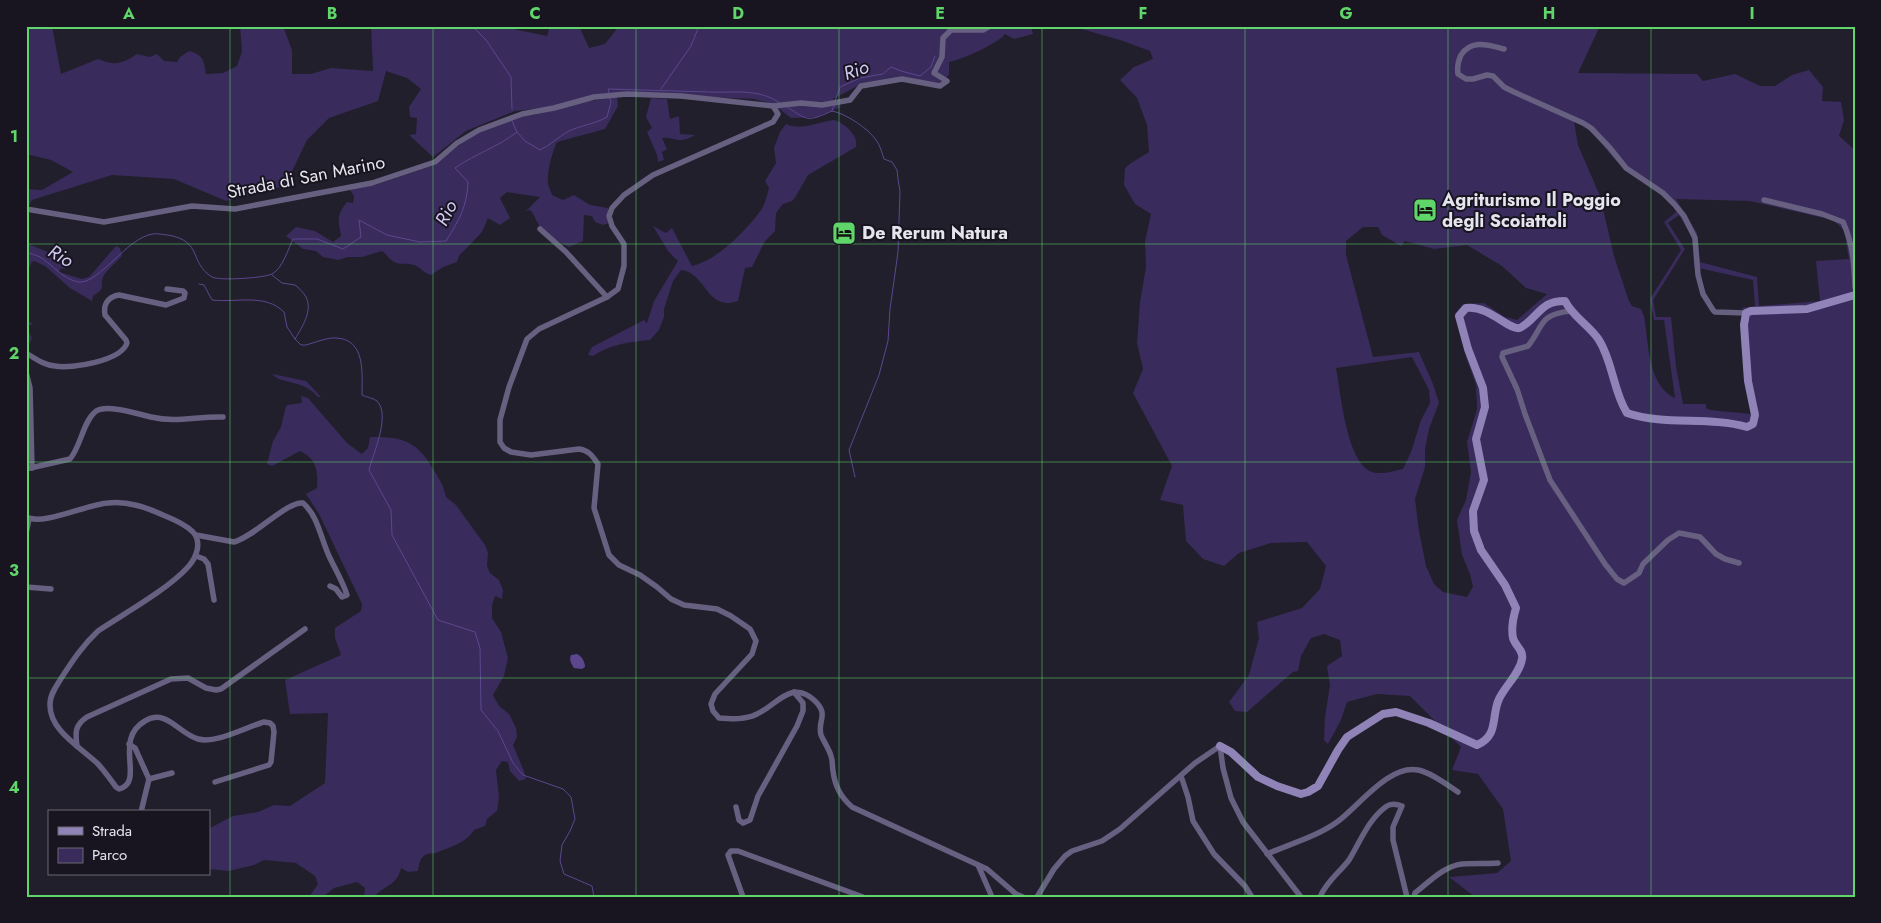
<svg xmlns="http://www.w3.org/2000/svg" width="1881" height="923" font-family="Jost,sans-serif">
  <style>
    .green { fill: #392b5b; fill-rule: evenodd }
    .water { fill: #5c478f }
    .lines { fill: none; stroke-linecap: round; stroke-linejoin: round }
    .stream { stroke: #5c478f; stroke-width: 1 }
    .street { stroke: #676080; stroke-width: 5.5 }
    .secondary { stroke: #8f83b7; stroke-width: 8 }
    .grid { fill: none; stroke: #60d56a; stroke-width: 1; stroke-opacity: 0.55 }
    .labels { text-anchor: middle; dominant-baseline: central; stroke-width: 4; stroke-linejoin: round; paint-order: stroke }
    .street-label { font-size: 18px; fill: #e6e5ed; stroke: #181521 }
    .poi-label { font-size: 18px; font-weight: bold; fill: #e6e5ed; stroke: #181521; text-anchor: start }
    .water-label { font-size: 19px; font-style: italic; fill: #d3caf4; stroke: #181521 }
    .neatline { fill: none; stroke: #60d56a; stroke-width: 2 }
    .grid-label { font-size: 16px; text-anchor: middle; font-weight: bold; fill: #60d56a }
  </style>
  <rect width="100%" height="100%" fill="#211f2b"/>
  <g class="green">
    <path d="M26,26H52L61,74L98,59C115,66 122,64 137,54L150,57L157,54L164,61L177,62L180,57L189,51C203,55 204,60 206,74L223,73L237,66L242,52L240,26H283L292,50V74H311L331,68L373,71L371,26H512L513,29L547,36L550,26H579L589,48L605,44L619,26H1031L1033,34L1014,39L1005,34C999,43 961,60 949,62V75L940,83L925,82L905,78L863,83L833,99L841,107L817,117L791,118L773,104L754,99L606,93L551,107L515,111L466,131L433,157L409,135L416,134L417,118L410,117L409,107L421,89L407,78L386,71L378,101L329,118L307,140L285,186L226,201L174,179L112,175L32,200L29,206L26,207V189L42,190L73,172L51,160L26,154Z"/>
    <path d="M1071,26H1600L1578,73L1697,74L1703,81L1735,74L1760,86H1775L1792,75L1809,70L1823,87L1822,101L1841,102L1844,120L1839,136L1855,150V897H1475L1449,877L1497,873L1511,861L1503,809L1478,774L1452,770L1461,747L1410,696L1377,694L1347,702L1341,720L1328,744L1324,740L1325,717L1330,685L1327,666L1342,656L1340,640L1324,634L1311,638L1301,656L1298,671L1293,672L1247,712L1235,711L1229,702L1249,675L1259,638L1257,622L1302,608L1320,589L1326,566L1307,542L1271,543L1239,553L1224,566L1203,559L1186,541L1183,505L1160,500L1172,466L1133,393L1143,369L1137,343L1140,302L1146,267L1145,241L1151,214L1135,204L1124,185L1125,168L1131,163L1149,152L1147,125L1137,98L1120,80L1134,67L1153,59L1150,51L1120,40ZM1574,121C1599,133 1602,148 1621,165C1638,180 1667,190 1676,212L1664,222L1681,250L1650,299L1654,320H1664L1675,398C1647,385 1649,343 1644,316L1641,309L1632,306L1629,301L1614,256L1600,196L1578,145ZM1676,199L1750,201L1833,220L1844,230L1849,259L1816,261L1820,301L1759,306L1757,277L1700,262L1697,233ZM1679,215L1692,237L1694,267L1753,280L1755,306L1742,308L1751,414L1710,410L1706,408V404H1683L1676,367L1671,317H1656L1653,300L1685,249L1668,223ZM1363,227H1378L1382,235L1401,246L1405,241L1434,249L1467,245L1502,266L1526,288L1547,294L1517,320L1505,317L1484,303L1463,304L1455,314L1466,357L1476,385L1477,409L1467,442L1471,472L1466,500L1457,520L1462,555L1470,574L1473,587L1467,597L1443,592L1434,584L1426,566L1419,531L1415,499L1425,467V449L1429,429L1439,403L1433,384L1419,352L1373,357L1346,255V241ZM1412,357L1429,390L1430,403L1421,420L1411,452L1403,469C1395,471 1380,475 1372,472C1346,462 1341,393 1336,368Z"/>
    <path d="M617,97L618,106L605,129L557,142C552,153 547,171 548,183C548,186 551,191 552,195L563,200L574,195L590,205L608,208L609,223L603,225L595,222L592,216L584,215L583,241L569,247C559,242 548,236 541,228C536,222 535,215 530,210L526,211L540,197L507,192L500,198L510,218L500,225L488,218L482,232L459,256L457,262L443,267L431,275C423,273 421,267 414,265C408,263 400,265 394,262C390,260 386,254 382,251L362,257H348L338,260L323,257L316,251L303,249L286,236L296,227L315,231L333,242L341,236C338,219 336,216 347,202L353,203L354,196L350,190L375,185L435,165L469,137L520,116L534,115L584,102Z"/>
    <path d="M651,98L667,99L670,119L679,116L680,134L695,135C691,137 684,141 678,140C672,139 669,137 662,138L667,149L662,152L664,160L658,162L657,155L647,132L652,128L646,117Z"/>
    <path d="M834,120C844,123 859,135 856,147L808,175L796,196L792,201L783,204L776,213L775,231L765,241L752,267L745,268L738,301C706,312 706,272 681,270L673,281L664,309V317L659,330L650,340C629,342 611,344 593,356L588,355L592,347L644,320L647,323L654,301L678,261L668,251L653,226L666,233L672,228L692,266C716,261 747,230 761,210C765,205 767,195 769,188L765,181L776,163L774,148L780,132L786,124C801,131 818,122 834,120Z"/>
    <path d="M26,243L50,253L68,264L67,268L60,269L59,272L82,279L89,277L116,246L120,248L122,256C116,262 109,268 104,275C98,286 108,287 93,296L92,301L70,288L45,266L34,261L32,262L26,273Z"/>
    <path d="M26,318L33,324L26,327L32,338L26,352Z"/>
    <path d="M272,374L306,381L321,397H318C303,379 282,385 272,374Z"/>
    <path d="M301,396L308,398L347,443L362,454L368,448L370,437C405,437 417,441 435,472C440,480 444,487 446,497L456,505L485,545L488,553L487,566L490,573L499,580L503,590L502,599L495,596L492,605V618L501,632L508,658L504,676L493,695L499,706L509,714L516,728L517,737L513,745L524,771L526,779L519,781L510,771L508,762L502,761L496,770L499,797L497,811L487,819L485,826L474,830C467,842 451,847 438,852C435,854 430,853 427,854C420,857 419,864 418,871L408,872L401,868C397,886 386,884 374,897H364L365,888L357,882L334,888L323,897H309L318,884L315,876L296,863L264,860L254,865L229,871L209,869V830L210,828L233,816L258,812L274,805L290,806L325,783L328,713L290,714L285,680L341,655L335,638V628L361,611L362,604L319,514L306,494L317,488C318,471 317,459 300,451L272,466L267,464L273,441L281,427L286,406C292,403 297,405 302,402Z"/>
  </g>
  <path class="water" d="M577,654C582,656 585,662 585,667L582,669L574,668C571,663 569,660 571,655Z"/>
  <g class="lines">
    <g class="stream">
      <path d="M472,26L486,40L511,77L512,109"/>
      <path d="M661,89L691,46L699,26"/>
      <path d="M609,93L608,89C642,90 676,91 709,92C735,93 758,88 780,103"/>
      <path d="M835,101L840,87L860,78L883,74L891,67L901,71L920,76L931,67L935,56"/>
      <path d="M786,106C808,121 807,122 832,111L834,105"/>
      <path d="M832,111C845,113 869,129 876,140C880,145 882,153 884,159L892,162L897,170L898,179L900,191L898,252L890,309L888,341L879,375L849,450L855,477"/>
      <path d="M512,121L517,132"/>
      <path d="M26,252C31,254 36,255 40,257C53,265 63,279 78,282C99,285 127,237 153,234C158,233 164,235 168,235C203,241 189,263 212,277C219,281 264,278 272,274C283,268 288,249 293,239H317L343,249L361,237L359,220L387,235L420,242L446,241C459,220 467,207 468,182L455,168C475,154 498,147 517,132L525,141L540,150C551,145 559,136 569,131C582,125 595,124 607,117L611,102L609,97"/>
      <path d="M272,275L282,283L295,285C299,288 304,293 306,297C313,311 302,327 295,339L301,345H306C313,343 329,337 336,338C366,339 362,374 362,395C366,397 373,398 377,401C391,415 373,454 369,470L391,510L392,535L438,620L475,632L480,648L481,710L498,731L513,763L523,775L563,789L571,797L575,819L570,831L562,845L560,861L564,874L592,886L594,897"/>
      <path d="M199,284L204,285L212,300C236,303 265,293 284,312L287,327L295,339"/>
    </g>
    <g class="street">
      <path d="M1504,49C1488,45 1472,39 1461,55C1458,61 1457,67 1458,74L1466,79H1473L1487,75L1493,76L1504,87L1514,92L1583,123L1591,128L1610,148L1626,168L1663,193L1675,205L1684,216L1695,238L1698,275L1703,294L1713,310L1715,312L1746,313"/>
      <path d="M773,106L801,103L822,105L850,100L861,86L902,79L940,86L947,81L934,73L942,57L943,38L951,30H983L990,26"/>
      <path d="M1764,200L1822,214L1843,222C1853,244 1854,264 1855,287"/>
      <path d="M26,209L104,222L192,206L235,209L372,183L435,162L457,143L479,130L522,114L554,108L594,97L627,94L681,96L773,106L778,114L773,122L653,175L624,195L612,208L609,216L612,226L624,244V266L618,289L607,297L539,329L527,339L509,387L500,420V442L504,448L511,452L531,455L579,449C589,450 593,457 598,464L594,508L609,555L619,565L640,575L657,587L671,599L684,605L717,609L731,616L750,629L756,641L752,654L715,694L711,704L713,711L719,718C732,719 745,720 757,714C776,706 791,679 814,700C830,715 817,720 821,735C824,742 829,749 831,756C833,761 832,766 833,771C835,787 841,797 852,807L987,869L1016,894L1023,897"/>
      <path d="M540,229L566,252L607,297"/>
      <path d="M1570,311C1538,315 1544,326 1528,346L1503,353L1502,357L1517,389L1525,414L1550,480L1605,564L1617,579L1624,583L1639,573L1643,564L1668,540L1679,533L1700,537L1716,554L1725,559L1739,563"/>
      <path d="M26,353C36,359 44,365 55,366C72,369 121,361 127,343L126,340L105,315C103,304 108,297 119,295L166,305L184,298L185,293L183,291L167,289"/>
      <path d="M26,372L30,388L32,468"/>
      <path d="M26,469L70,459C81,446 83,422 95,412C105,403 138,414 151,417C176,423 198,416 223,417"/>
      <path d="M26,517C43,526 88,504 108,503C128,501 145,507 163,515C173,519 185,524 193,532C202,542 197,557 188,567C167,590 125,613 98,631C83,645 73,660 62,677C57,685 50,694 50,704C49,730 80,747 97,763C104,770 110,779 116,787L119,789C146,782 112,740 145,721C166,708 178,733 198,739C216,744 246,727 264,722L270,723L273,726L274,732L271,762L269,765L215,782"/>
      <path d="M26,534L29,519"/>
      <path d="M196,535L234,542C254,537 287,501 303,503C318,516 321,539 329,556C335,569 343,582 347,595L342,597L336,589L330,586"/>
      <path d="M196,556L204,559L208,564L214,600"/>
      <path d="M26,587L51,589"/>
      <path d="M129,744L135,748L149,779L141,812"/>
      <path d="M77,746C75,732 75,725 87,717L171,679L188,678L206,688L216,690L221,689L305,629"/>
      <path d="M1181,776L1188,797L1193,821L1214,854L1245,886L1252,897"/>
      <path d="M149,779L172,773"/>
      <path d="M736,807L739,820L743,823L750,820L758,796L797,726L803,711V703L794,692"/>
      <path d="M1267,854C1290,844 1316,837 1337,822C1358,807 1389,764 1418,770C1432,773 1446,784 1458,792"/>
      <path d="M978,865L992,897"/>
      <path d="M743,897L728,855L731,851H738L863,897"/>
      <path d="M1037,897L1054,869L1065,856L1072,851L1102,841L1120,829L1195,763L1220,746L1223,768L1231,798L1243,822L1301,897"/>
      <path d="M1320,897C1326,882 1340,872 1349,860C1360,842 1369,818 1387,806C1392,803 1397,804 1402,806L1393,827V840L1407,897"/>
      <path d="M1414,897L1415,893C1429,882 1444,866 1462,864C1474,863 1486,864 1498,863"/>
    </g>
    <path class="secondary" d="M1220,746L1231,752L1258,777L1277,786L1301,794L1308,792L1318,786L1338,750L1347,737L1383,714L1396,712L1429,723L1477,745C1499,736 1491,716 1499,699C1505,686 1520,673 1522,659C1524,650 1515,646 1513,638C1511,628 1513,618 1516,608L1505,585L1481,550L1474,531L1473,511L1484,480L1476,439L1485,407L1483,388L1468,349L1459,316L1466,308C1489,305 1509,331 1520,328C1521,328 1525,324 1526,324C1541,312 1543,301 1565,301C1573,317 1589,325 1599,340C1613,362 1613,391 1627,413C1665,426 1708,416 1747,427L1753,424L1755,415L1748,381L1744,325L1746,313L1751,311L1807,309L1855,295"/>
  </g>
  <path class="grid" d="M230,26V897M433,26V897M636,26V897M839,26V897M1042,26V897M1245,26V897M1448,26V897M1651,26V897M26,244H1855M26,462H1855M26,678H1855"/>
  <defs>
    <g id="hotel-square" transform="scale(1.25)"><rect x="-9" y="-9" width="18" height="18" rx="4" fill="#60d56a" stroke="#181521"/><path d="M-6-4.5h1.5V1H6V5H4.5V3h-9V5H-6ZM-4 0a1.8 1.8 0 1 1 3.6 0ZM.5 0V-2.5h3Q6-2.5 6 0Z" fill="#111"/></g>
  </defs>
  <g fill-rule="evenodd">
    <use href="#hotel-square" x="1425" y="210"/>
    <use href="#hotel-square" x="844" y="233"/>
  </g>
  <g class="labels">
    <g class="street-label">
      <text transform="translate(306 177) rotate(-11)">Strada di San Marino</text>
    </g>
    <g class="poi-label">
      <text x="1442" y="200">Agriturismo Il Poggio<tspan x="1442" dy="21">degli Scoiattoli</tspan></text>
      <text x="862" y="233">De Rerum Natura</text>
    </g>
    <g class="water-label">
      <text transform="translate(856 70) rotate(-19)">Rio</text>
      <text transform="translate(446 213) rotate(-63)">Rio</text>
      <text transform="translate(61 256) rotate(31)">Rio</text>
    </g>
  </g>
  <rect width="1881" height="923" fill="none" stroke="#181521" stroke-width="55"/>
  <rect x="48" y="810" width="162" height="65" fill="#181521" stroke="#6a6873"/>
  <rect x="58" y="827" width="25" height="8" fill="#8f83b7" stroke="#6a6873"/>
  <text x="92" y="836" font-size="15" fill="#e6e5ed">Strada</text>
  <rect x="58" y="848" width="25" height="15" fill="#392b5b" stroke="#6a6873"/>
  <text x="92" y="860" font-size="15" fill="#e6e5ed">Parco</text>
  <rect x="28" y="28" width="1826" height="868" class="neatline"/>
  <g class="grid-label">
    <text x="129" y="19">A</text>
    <text x="332" y="19">B</text>
    <text x="535" y="19">C</text>
    <text x="738" y="19">D</text>
    <text x="940" y="19">E</text>
    <text x="1143" y="19">F</text>
    <text x="1346" y="19">G</text>
    <text x="1549" y="19">H</text>
    <text x="1752" y="19">I</text>
    <text x="14" y="142">1</text>
    <text x="14" y="359">2</text>
    <text x="14" y="576">3</text>
    <text x="14" y="793">4</text>
  </g>
</svg>
